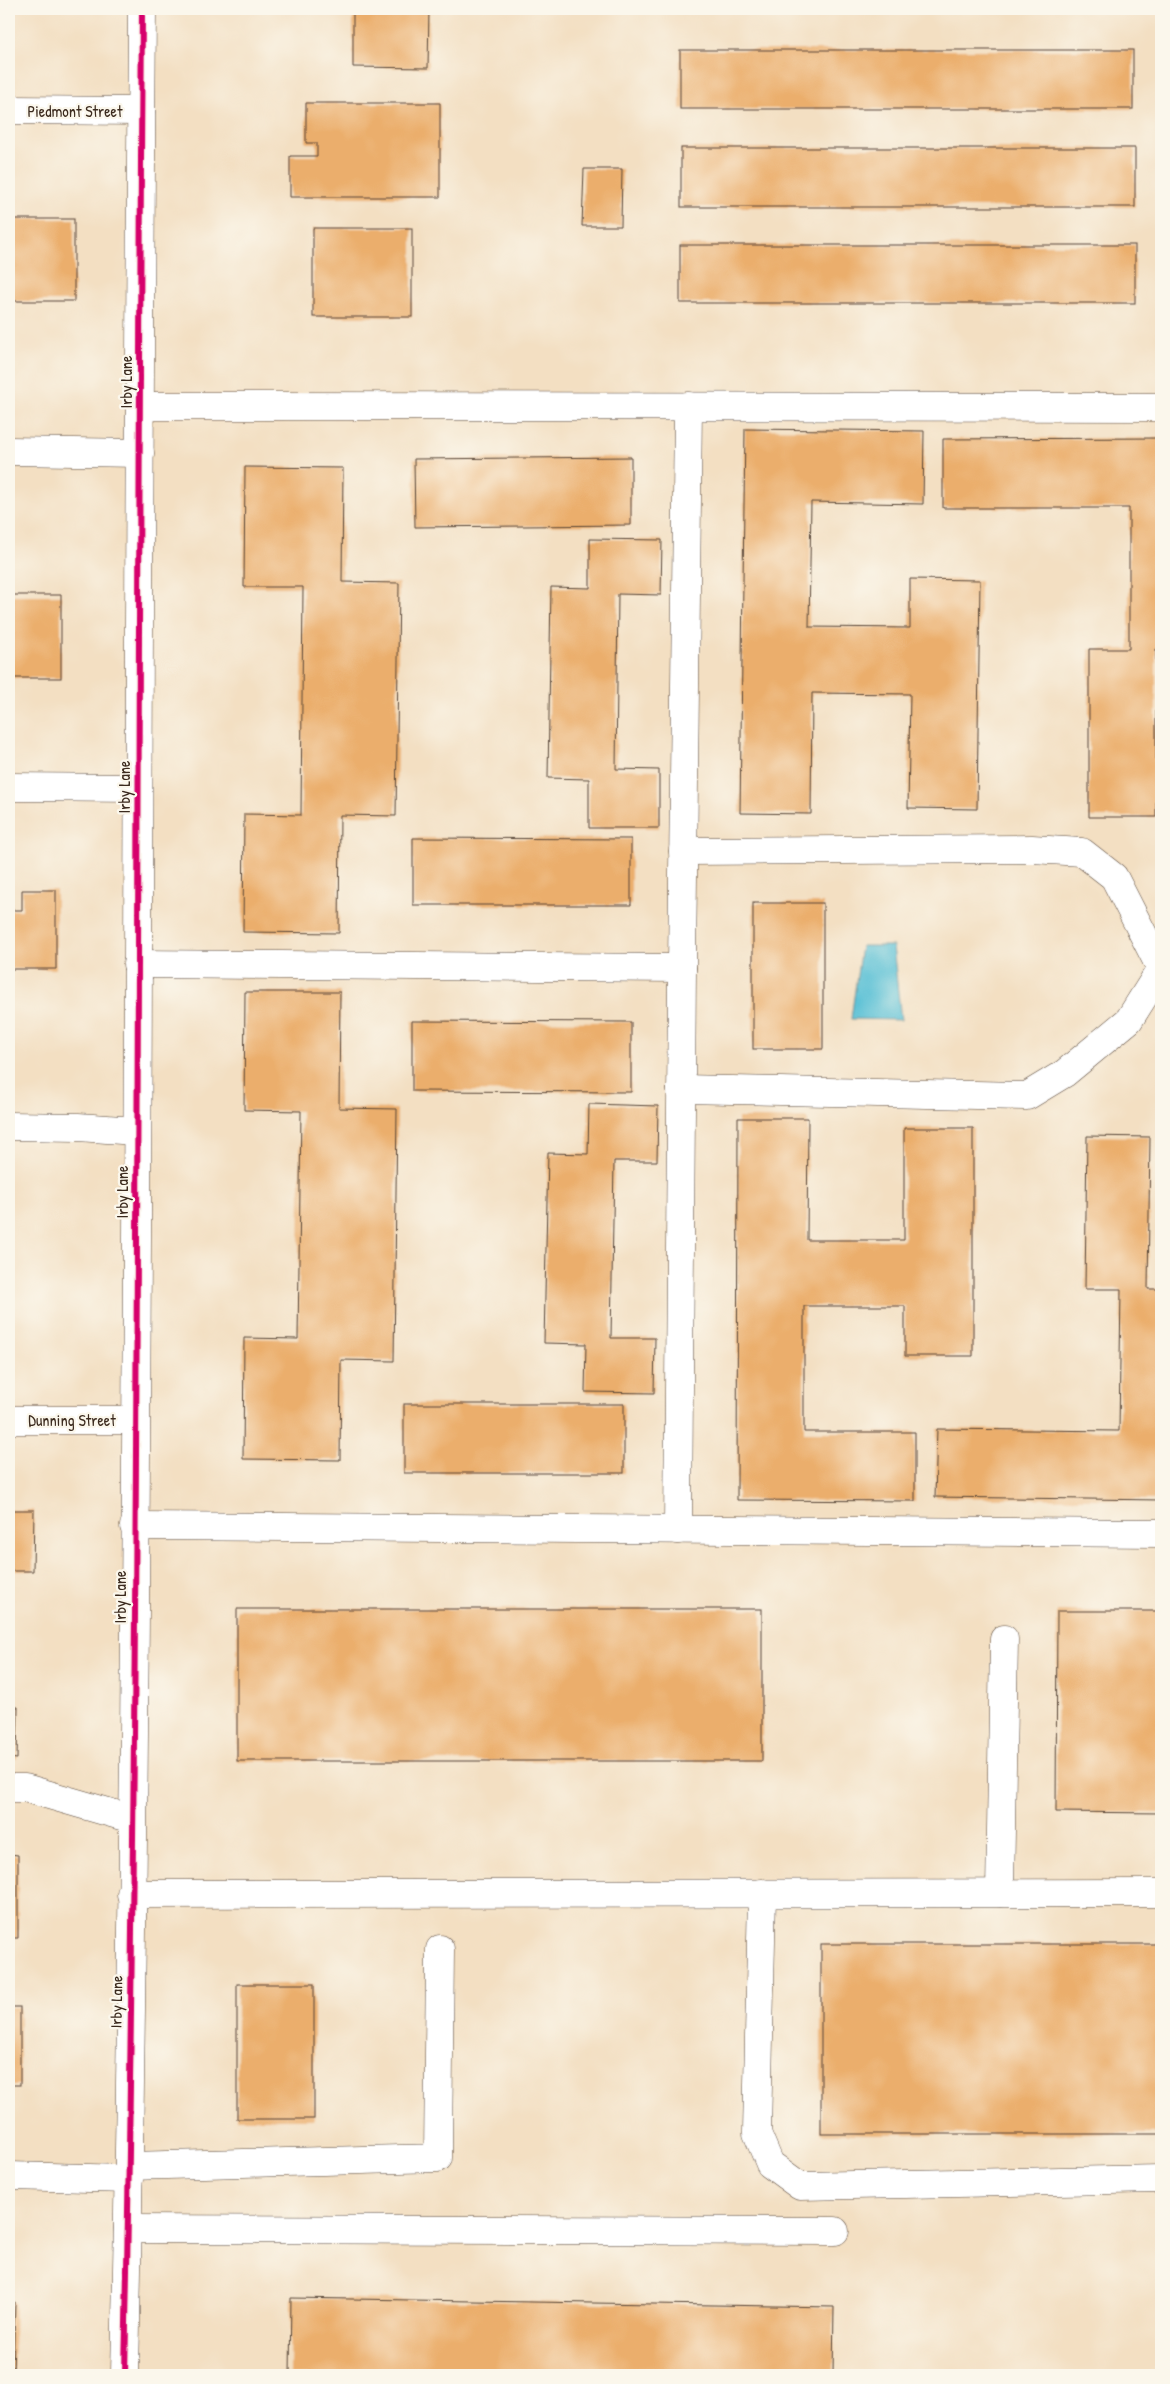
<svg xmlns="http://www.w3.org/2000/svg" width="1170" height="2384" font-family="'Patrick Hand',sans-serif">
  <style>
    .water { fill: #58c0d5; stroke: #4a757a }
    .building { fill: #ebae6c }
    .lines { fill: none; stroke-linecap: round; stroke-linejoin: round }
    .minor-casing { stroke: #574537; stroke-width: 29 }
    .minor { stroke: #fff; stroke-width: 28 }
    .cycleway-casing { stroke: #fbf7ec; stroke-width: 9 }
    .cycleway { stroke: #d6006c; stroke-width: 6 }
    .labels { text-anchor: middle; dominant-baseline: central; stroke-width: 4.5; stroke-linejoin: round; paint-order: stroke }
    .street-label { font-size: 16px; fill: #3b2a1e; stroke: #fbf7ec }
  </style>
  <rect width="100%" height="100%" fill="#fbf7ec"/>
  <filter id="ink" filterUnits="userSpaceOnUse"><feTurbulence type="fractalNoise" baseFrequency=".02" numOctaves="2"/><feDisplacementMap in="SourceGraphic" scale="10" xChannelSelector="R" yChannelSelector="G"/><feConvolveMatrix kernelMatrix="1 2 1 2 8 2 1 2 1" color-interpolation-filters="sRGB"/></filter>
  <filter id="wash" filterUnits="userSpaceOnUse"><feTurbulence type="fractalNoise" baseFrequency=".0096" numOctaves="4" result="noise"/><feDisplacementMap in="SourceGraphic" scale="20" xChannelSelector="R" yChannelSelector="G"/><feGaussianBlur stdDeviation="1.12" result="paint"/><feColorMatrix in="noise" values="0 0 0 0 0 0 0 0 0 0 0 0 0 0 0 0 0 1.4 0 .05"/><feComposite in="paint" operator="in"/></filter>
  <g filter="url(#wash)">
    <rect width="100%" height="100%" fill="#f3dfc2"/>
    <path class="water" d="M861,946H893L901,1020L851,1019Z"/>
    <g id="blocks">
      <g class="building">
        <path d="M353,9H429L428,68L353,67Z"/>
        <rect x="680" y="50" width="453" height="59"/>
        <path d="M306,103H440V197H290V156H317V143H306Z"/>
        <rect x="681" y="148" width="454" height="59"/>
        <path d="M584,169H622L621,226H582Z"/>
        <rect x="9" y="219" width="65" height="82"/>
        <rect x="313" y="228" width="99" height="89"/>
        <rect x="680" y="245" width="455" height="58"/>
        <path d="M745,429L924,431L923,504L811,502L809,627L910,628V579L980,580L977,809L908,808L910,694L812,693L811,814L740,813Z"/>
        <path d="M1161,438V649H1156V817H1089V649H1129V508H943V439Z"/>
        <path d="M631,457V525L415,527L414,459Z"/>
        <path d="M245,467L343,468L342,582L399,583L396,816L340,815L339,933L243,932L244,814L301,815L303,587H244Z"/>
        <path d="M590,539L662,540L661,595L618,594L616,769L659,770V828H589V779L548,778L551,587L590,588Z"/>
        <rect x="9" y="595" width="52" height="83"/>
        <path d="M413,838L631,839V905H413Z"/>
        <path d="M22,890H56V969H9V910H22Z"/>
        <rect x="753" y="903" width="70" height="146"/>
        <path d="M245,992H340L339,1108L397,1109L394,1361L341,1360L340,1460L243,1459L244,1338L298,1339L301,1111L244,1110Z"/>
        <path d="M412,1021L631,1022V1092L412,1091Z"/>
        <path d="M589,1104L658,1106L657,1161H614L611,1338H655L654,1393L585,1392L586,1344L544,1343L548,1153L588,1154Z"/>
        <path d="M738,1118H808L807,1240H904V1128H973V1356H905V1306H804V1432H915V1501L737,1500Z"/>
        <path d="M1087,1136L1150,1137L1148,1289H1161V1500L935,1497L937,1429L1119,1431L1121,1289H1085Z"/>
        <rect x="404" y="1404" width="220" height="69"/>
        <path d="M9,1510H34L33,1571H9Z"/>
        <rect x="237" y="1609" width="525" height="152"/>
        <path d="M1057,1611H1161V1813L1056,1812Z"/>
        <path d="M9,1707H18L17,1759L9,1758Z"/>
        <path d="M9,1854L18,1855V1938H9Z"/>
        <rect x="821" y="1944" width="340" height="190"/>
        <rect x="237" y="1984" width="77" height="135"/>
        <rect x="9" y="2007" width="11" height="78"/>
        <path d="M291,2298L834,2307L833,2375H290Z"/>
        <path d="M9,2302H15L13,2375H9Z"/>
      </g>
    </g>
  </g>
  <g filter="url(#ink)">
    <use href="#blocks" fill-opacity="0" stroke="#574537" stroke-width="1"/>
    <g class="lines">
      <g class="minor-casing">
        <g id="minor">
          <path d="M9,110L141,111"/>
          <path d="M140,406L1161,407"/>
          <path d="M9,451L140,453"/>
          <path d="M9,787L138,788"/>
          <path d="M683,851L1032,849L1082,852L1114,877L1161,969"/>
          <path d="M137,964L682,968L688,406"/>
          <path d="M681,1089L1027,1096L1065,1073L1129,1020L1161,969"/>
          <path d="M9,1126L78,1127L136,1131"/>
          <path d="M9,1420H134"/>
          <path d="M134,1526L1161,1533"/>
          <path d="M678,1530L682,968"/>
          <path d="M9,1788H25L132,1819"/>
          <path d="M762,1893L757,2133L770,2164L800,2186L1161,2179"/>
          <path d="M1000,1893L1004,1639"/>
          <path d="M131,1894L1161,1893"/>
          <path d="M129,2166L438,2158L440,1949"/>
          <path d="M9,2176L129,2179"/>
          <path d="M128,2229L835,2231"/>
          <path d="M125,2375C141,1587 136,798 142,9"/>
        </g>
      </g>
      <use href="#minor" class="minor"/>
      <g class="cycleway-casing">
        <path id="cycleway" d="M125,2375C141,1587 136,798 142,9"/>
      </g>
      <use href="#cycleway" class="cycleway"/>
    </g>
  </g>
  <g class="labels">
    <g class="street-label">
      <text x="75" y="111">Piedmont Street</text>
      <text transform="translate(126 382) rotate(-90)">Irby Lane</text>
      <text transform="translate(124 787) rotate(-90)">Irby Lane</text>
      <text transform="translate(122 1192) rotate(-90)">Irby Lane</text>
      <text x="72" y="1420">Dunning Street</text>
      <text transform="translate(120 1597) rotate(-90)">Irby Lane</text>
      <text transform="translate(116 2002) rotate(-89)">Irby Lane</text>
    </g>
  </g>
  <rect width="1170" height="2384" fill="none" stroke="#fbf7ec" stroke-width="30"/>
</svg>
